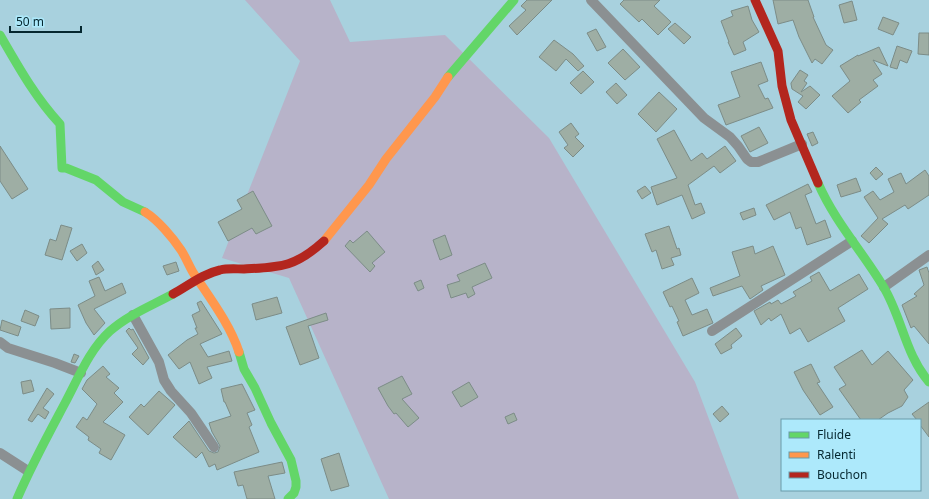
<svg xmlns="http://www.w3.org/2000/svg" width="929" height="499" font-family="'Noto Sans',sans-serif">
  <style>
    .green { fill: #b7b3c9 }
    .building { fill: #9eaea4; stroke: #7c8c87 }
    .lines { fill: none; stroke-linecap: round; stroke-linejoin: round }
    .street { stroke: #8b9092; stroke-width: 10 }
    .fast { stroke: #63d668; stroke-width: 9 }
    .slow { stroke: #ff974d; stroke-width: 9 }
    .jam { stroke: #b3261e; stroke-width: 9 }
  </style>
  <rect width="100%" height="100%" fill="#a8d1de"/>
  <path class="green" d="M245,0H330L350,42L445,35L549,138L695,382L739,499H389L289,278L222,258L300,61Z"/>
  <g class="building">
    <path d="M527,0H552L517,35L509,26L526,10L521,6Z"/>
    <path d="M624,0H660L654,6L671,22L658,35L642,19L639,22L620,4Z"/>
    <path d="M773,0H808L814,17H813L826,45L833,50L822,64L815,59L812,63L799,37L793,20L778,24Z"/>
    <path d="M852,1L857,20L844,23L839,5Z"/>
    <path d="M748,6L752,20L759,32L743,42L746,50L734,55L728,42H729L721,21L733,16L731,11Z"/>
    <path d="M883,17L899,23L893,35L878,29Z"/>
    <path d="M675,23L691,37L684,44L668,29Z"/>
    <path d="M596,29L606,47L597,51L587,33Z"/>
    <path d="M919,33H929V55L918,54Z"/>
    <path d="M554,40L573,54L584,66L578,71L566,59L556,71L539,57Z"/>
    <path d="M897,46L912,51L907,63L900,60L897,69L890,67Z"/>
    <path d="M879,47L888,66L873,60L882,74L873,80L878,86L859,100L861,102L848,113L832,96L850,81L840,66L858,55V56Z"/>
    <path d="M623,49L640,67L625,80L608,63Z"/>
    <path d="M761,62L768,81L758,85L765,99L768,98L773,108L726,125L718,105L740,97L731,72Z"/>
    <path d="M800,70L808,75L804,81L807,83L801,92L810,86L820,95L806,109L798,102L803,96L792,89L791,84V83Z"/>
    <path d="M583,71L594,82L581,94L570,83Z"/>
    <path d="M616,83L627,95L617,104L606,92Z"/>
    <path d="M659,92L677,109L656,132L638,114Z"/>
    <path d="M571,123L579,134L575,137L584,146L573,157L564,148L568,145L559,132Z"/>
    <path d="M759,127L768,143L750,152L741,136Z"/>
    <path d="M674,130L691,161L702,153L707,159L725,146L736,161L720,173L714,166L688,185L695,205L701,203L705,213L692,219L682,195L657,205L651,187L677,178L657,139Z"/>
    <path d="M813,132L818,143L812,146L807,134Z"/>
    <path d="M0,146L28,189L12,199L0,181Z"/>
    <path d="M876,167L883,174L876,180L870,173Z"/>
    <path d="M925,170L929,176V195L908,209L905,205L882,219L888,224L869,243L861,236L878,218L864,197L873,191L880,200L894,192L888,179L901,173L906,184Z"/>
    <path d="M856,178L861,191L841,197L837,185Z"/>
    <path d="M808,184L812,192L805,195L816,224L825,220L831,237L807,245L801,227L796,229L790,212L774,220L766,205Z"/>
    <path d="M645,186L651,193L642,199L637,191Z"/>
    <path d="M253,191L272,226L256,234L252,228L228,241L218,222L242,209L237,200Z"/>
    <path d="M754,208L756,215L743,220L740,213Z"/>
    <path d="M61,225L72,228L62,260L45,255L50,239L56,241Z"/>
    <path d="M669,226L677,249L679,248L681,255L671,258L674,265L662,269L656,250L652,252L645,234Z"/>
    <path d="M367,231L385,252L372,263L375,266L370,272L345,246L350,240L353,243Z"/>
    <path d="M445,235L452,255L440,260L433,240Z"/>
    <path d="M82,244L87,253L77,261L70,251Z"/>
    <path d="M753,246L755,254L773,246L785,275L761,286L763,290L750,299L742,286L713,296L710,288L740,276L732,252Z"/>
    <path d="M98,261L104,270L96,275L92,266Z"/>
    <path d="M176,262L179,271L167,275L163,266Z"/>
    <path d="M485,263L492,278L472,287L475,294L468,298L466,293L451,298L447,285L460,281L457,275Z"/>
    <path d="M927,267L929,273V344L914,326L911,328L902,305L917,296L914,294L924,285L919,270Z"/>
    <path d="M819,272L830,291L859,274L868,289L838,308L845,321L808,342L800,328L790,334L781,314L771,321L769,318L761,325L754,311L770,302L771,304L778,300L781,304L796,296L793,292L812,281L810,277Z"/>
    <path d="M99,277L105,291L122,283L126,293L94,309L105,323L94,335L86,323L78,305L95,296L89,281Z"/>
    <path d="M692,278L699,293L685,300L692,315L707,309L713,323L683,336L677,322L679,321L672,306L670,307L663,292Z"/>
    <path d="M421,280L424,288L418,291L414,283Z"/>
    <path d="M277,297L282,313L256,320L252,304Z"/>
    <path d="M201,301L222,334L200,344L208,357L229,351L232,361L207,367L212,378L199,384L190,362L179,369L168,355L187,340L198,334L195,328H197L192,315L200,311L197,303Z"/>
    <path d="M70,308V328L51,329L50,309Z"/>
    <path d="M25,310L39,316L35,326L21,321Z"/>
    <path d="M326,313L328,320L308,326L319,358L300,365L286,327Z"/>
    <path d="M2,320L21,327L18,336L0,330Z"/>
    <path d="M129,328L131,330L133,329L149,358L143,365L132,354L138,348L126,331Z"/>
    <path d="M736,328L742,336L731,345L732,348L721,354L715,344Z"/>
    <path d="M862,350L872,365L888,351L913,380L904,390L908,397L902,406L888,413L878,420H861L839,389L846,385L834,367Z"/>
    <path d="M74,354L79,356L75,363L71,362Z"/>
    <path d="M811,364L820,382L817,383L833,407L820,415L803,390L794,372Z"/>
    <path d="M103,366L110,374L106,377L119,388L114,393L123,402L103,422L125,435L111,460L99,453L101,449L88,440L89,437L76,427L83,417L87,420L97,404L82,389L87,380Z"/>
    <path d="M402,376L412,394L402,399L419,418L408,427L396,413L394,414L388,406L378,388Z"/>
    <path d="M31,380L34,391L23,394L21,382Z"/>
    <path d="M469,382L478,397L461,407L452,392Z"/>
    <path d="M242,384L255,410L247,413L252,425L249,427L259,452L217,470L215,464L209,467L202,452L196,458L173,437L189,421L209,451L214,453L218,452L220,446L212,432L209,423L231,416L225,402H224L221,389Z"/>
    <path d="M47,388L54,394L43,408L49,412L45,419L38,414L32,422L28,420Z"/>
    <path d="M159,391L175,405L148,435L129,417L141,404L144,407Z"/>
    <path d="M929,402V437L920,425V420H917L912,414Z"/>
    <path d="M722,406L729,414L720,422L713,414Z"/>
    <path d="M514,413L517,420L508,424L505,417Z"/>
    <path d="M339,453L349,486L331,491L321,459Z"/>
    <path d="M282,462L285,473L268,476L275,499H247L243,485L238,486L234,472Z"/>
  </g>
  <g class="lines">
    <g class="street">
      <path d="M591,0L704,118L730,137L738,146L747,159L751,162H758L802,144"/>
      <path d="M884,287L929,255"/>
      <path d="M133,315L159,362L164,380L171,391L191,413L214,447"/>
      <path d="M712,331L852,241"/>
      <path d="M0,342L8,348L55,363L81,373"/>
      <path d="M0,453L28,471"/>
    </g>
    <g class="fast">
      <path d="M0,35C18,66 35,97 60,124L62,168H66L96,180L123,202L145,212"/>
      <path d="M448,77L514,0"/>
      <path d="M818,183C835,222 862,251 883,286C902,317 905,354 929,382"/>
      <path d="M239,352L244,369L255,388L271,423L291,460L296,481V487L294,493L288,499"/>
      <path d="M17,499C31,466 48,435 65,403C78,379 89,350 110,331C128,315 151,306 173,294"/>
    </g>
    <g class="slow">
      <path d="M145,212C158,220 173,238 181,250C187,259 190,269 196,277C212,301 230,325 239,352"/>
      <path d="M324,241L369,185L386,159L435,97L448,77"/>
    </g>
    <g class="jam">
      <path d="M755,0L778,51L782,86L791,120L818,183"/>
      <path d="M173,294C188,286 202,274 220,270C228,268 236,269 244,269C282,267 295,267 324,241"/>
    </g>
  </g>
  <rect x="781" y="419" width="140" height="72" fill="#ade9fb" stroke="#6a9ba9"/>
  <rect x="789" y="432" width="20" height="6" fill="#63d668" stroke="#6a9ba9"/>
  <text x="817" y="439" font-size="12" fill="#05272f">Fluide</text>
  <rect x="789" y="452" width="20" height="6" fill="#ff974d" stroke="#6a9ba9"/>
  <text x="817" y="459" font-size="12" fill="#05272f">Ralenti</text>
  <rect x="789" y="472" width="20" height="6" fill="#b3261e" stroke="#6a9ba9"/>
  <text x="817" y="479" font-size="12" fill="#05272f">Bouchon</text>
  <path d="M10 26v6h71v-6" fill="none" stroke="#05272f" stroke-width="2"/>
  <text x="16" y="26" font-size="12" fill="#05272f" stroke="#ade9fb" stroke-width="3" paint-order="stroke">50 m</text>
</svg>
